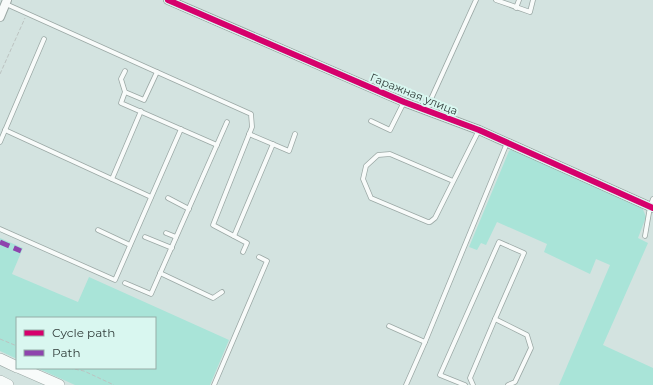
<svg xmlns="http://www.w3.org/2000/svg" width="653" height="385" font-family="Montserrat,sans-serif">
  <style>
    .green { fill: #a9e4d8 }
    .lines { fill: none; stroke-linecap: round; stroke-linejoin: round }
    .service-casing { stroke: #9ba8a5; stroke-width: 5.5 }
    .minor-casing { stroke: #9ba8a5; stroke-width: 10 }
    .secondary-casing { stroke: #9ba8a5; stroke-width: 12 }
    .path { stroke: #bcc3c1; stroke-width: 1; stroke-dasharray: 4 2; stroke-linecap: butt }
    .service { stroke: #f8fbfa; stroke-width: 4 }
    .minor { stroke: #f8fbfa; stroke-width: 8 }
    .secondary { stroke: #f8fbfa; stroke-width: 11 }
    .quiet { stroke: #8e44ad; stroke-width: 5; stroke-dasharray: 10 5; stroke-linecap: butt }
    .cycleway-casing { stroke: #d9f7f0; stroke-width: 8 }
    .cycleway { stroke: #d6006c; stroke-width: 6 }
    .labels { text-anchor: middle; dominant-baseline: central; stroke-width: 4; stroke-linejoin: round; paint-order: stroke }
    .street-label { font-size: 11px; fill: #313d3a; stroke: #d9f7f0 }
  </style>
  <rect width="100%" height="100%" fill="#d3e3e0"/>
  <g class="green">
    <path d="M512,149L642,207L646,217L638,238L648,243L603,345L653,368V385H559L610,265L596,259L590,274L544,252L547,244L497,222L486,245L481,243L477,250L469,247L509,151Z"/>
    <path d="M0,238L23,248L12,274L78,302L89,277L229,340L210,385H75L37,368H155V318H17V359L0,351Z"/>
  </g>
  <g class="lines">
    <g class="service-casing">
      <g id="service">
        <path d="M496,0L530,12L533,0"/>
        <path d="M6,4L157,72"/>
        <path d="M516,8L519,0"/>
        <path d="M125,71L121,79L125,92L144,100L157,72L251,114L252,127L213,225L247,243L243,252"/>
        <path d="M125,92L121,103L217,145"/>
        <path d="M426,110L476,0"/>
        <path d="M371,121L390,130L404,102"/>
        <path d="M5,130L151,197"/>
        <path d="M249,134L289,151L295,134"/>
        <path d="M0,142L44,39"/>
        <path d="M112,179L141,111"/>
        <path d="M453,181L390,154L378,155L366,166L363,179L371,198L428,222H430L435,218L479,130"/>
        <path d="M168,198L189,209"/>
        <path d="M0,229L115,280L181,129"/>
        <path d="M98,230L130,245"/>
        <path d="M166,233L176,237"/>
        <path d="M234,236L273,144"/>
        <path d="M645,236L650,207L653,199"/>
        <path d="M145,237L172,248"/>
        <path d="M160,273L213,298L222,292"/>
        <path d="M125,283L151,294L227,122"/>
        <path d="M389,326L425,342"/>
        <path d="M214,385L267,261L259,257"/>
        <path d="M406,385L425,342L507,143"/>
        <path d="M465,385L440,375L499,242L524,253L495,319L527,335L531,348L515,382L508,385"/>
        <path d="M473,385L470,378L495,319"/>
      </g>
    </g>
    <g class="minor-casing">
      <g id="minor">
        <path d="M168,0L404,102L479,130L653,208"/>
        <path d="M0,17L7,0"/>
      </g>
    </g>
    <g class="secondary-casing">
      <g id="secondary">
        <path d="M0,359L17,367"/>
        <path d="M20,368L59,385"/>
        <path d="M0,381L8,385"/>
      </g>
    </g>
    <g class="path">
      <path d="M0,74L25,18"/>
      <path d="M0,339L17,346"/>
      <path d="M69,368L84,371L114,385"/>
    </g>
    <use href="#service" class="service"/>
    <use href="#minor" class="minor"/>
    <use href="#secondary" class="secondary"/>
    <path class="quiet" d="M0,242L21,251"/>
    <g class="cycleway-casing">
      <path id="cycleway" d="M168,0L404,102L479,130L653,208"/>
    </g>
    <use href="#cycleway" class="cycleway"/>
  </g>
  <g class="labels">
    <g class="street-label">
      <text transform="translate(414 94) rotate(22)">Гаражная улица</text>
    </g>
  </g>
  <rect x="16" y="317" width="140" height="52" fill="#d9f7f0" stroke="#96ada7"/>
  <rect x="24" y="330" width="20" height="6" fill="#d6006c" stroke="#96ada7"/>
  <text x="52" y="337" font-size="12" fill="#313d3a">Cycle path</text>
  <rect x="24" y="350" width="20" height="6" fill="#8e44ad" stroke="#96ada7"/>
  <text x="52" y="357" font-size="12" fill="#313d3a">Path</text>
</svg>
